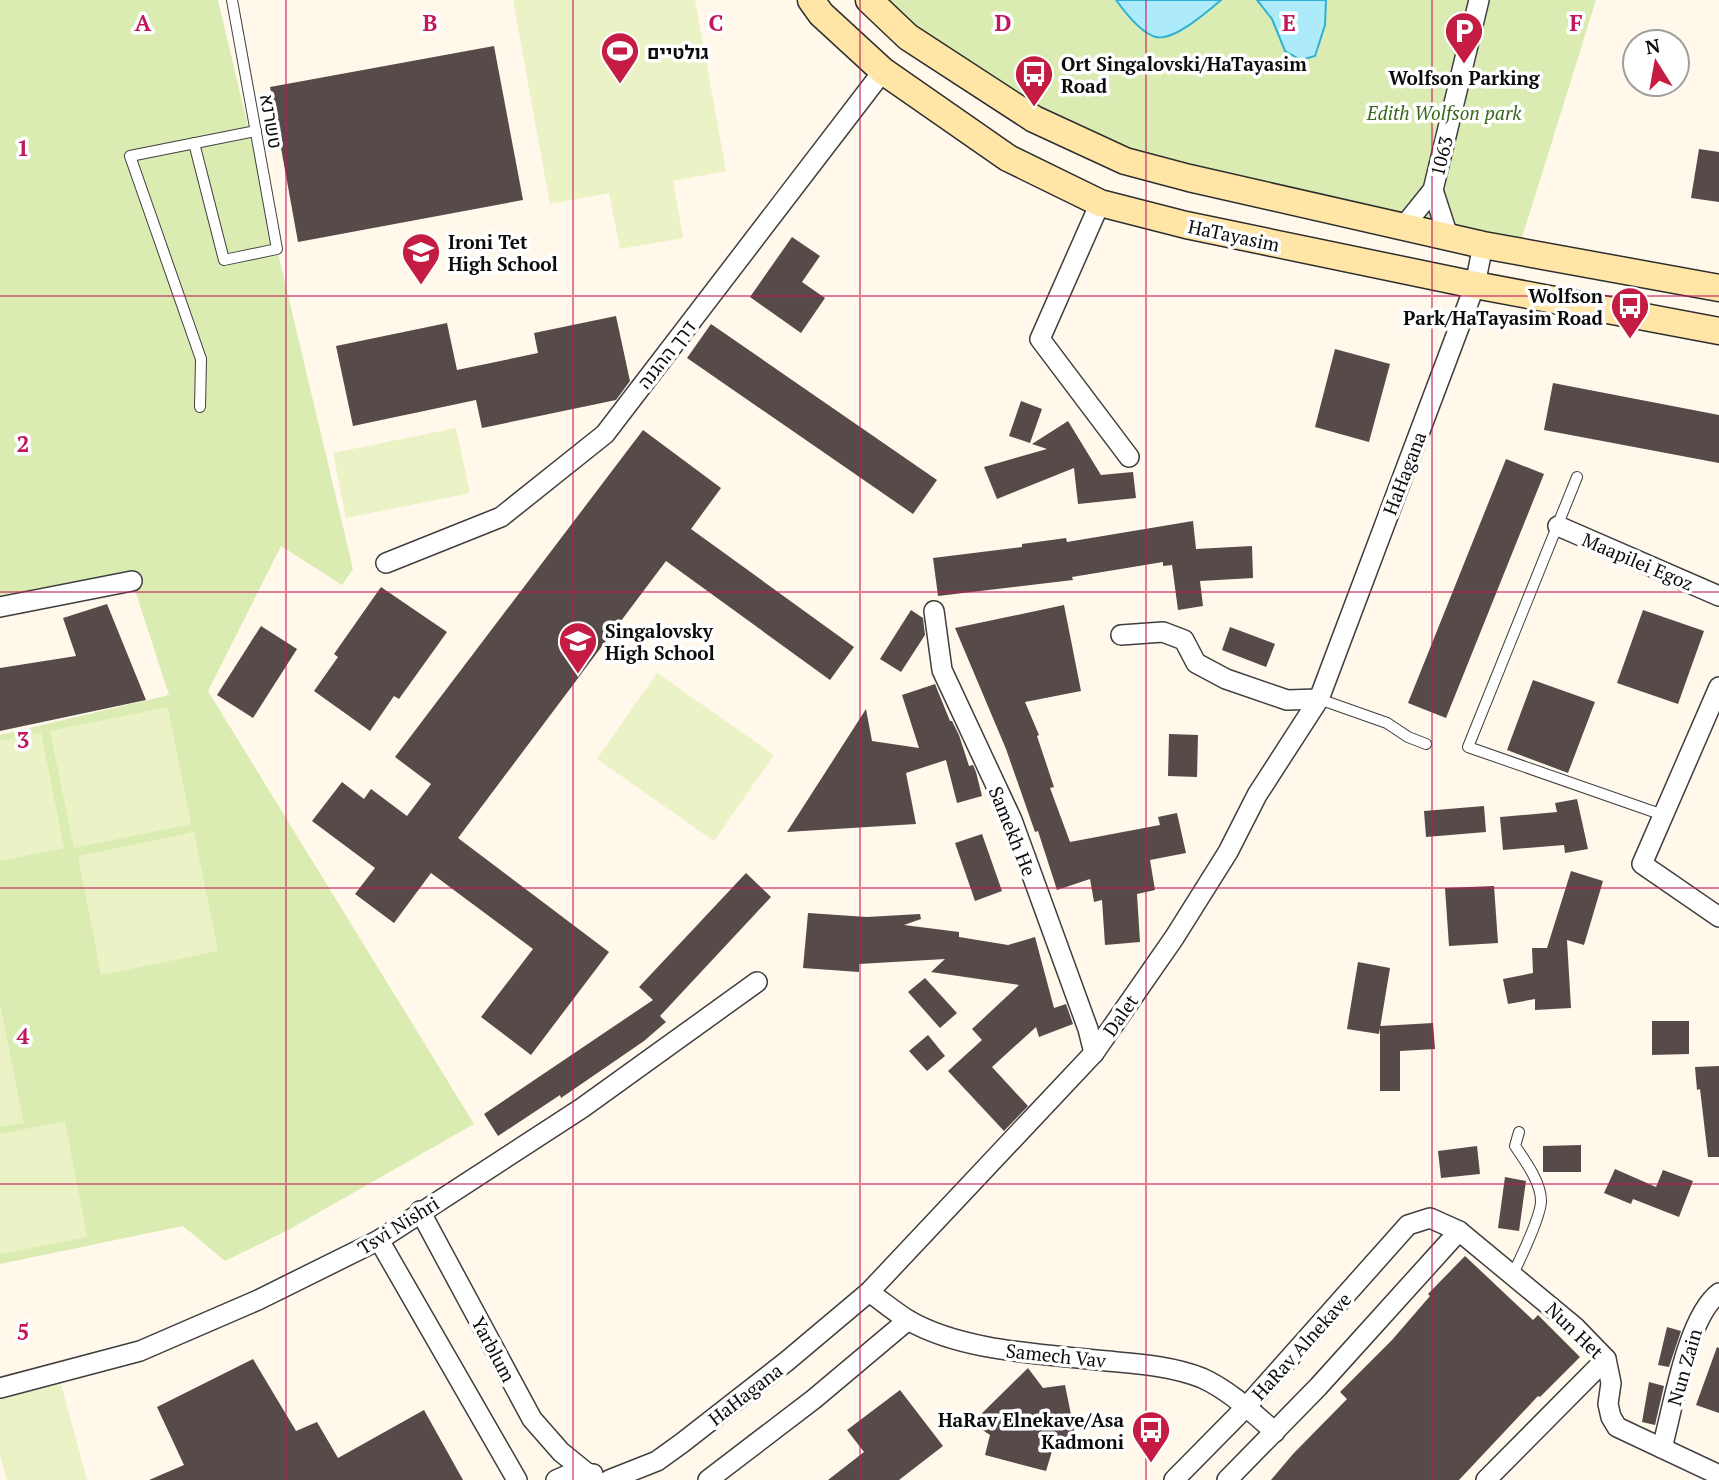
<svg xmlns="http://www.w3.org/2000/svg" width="1719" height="1480" font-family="'PT Serif',Heebo,serif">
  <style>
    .green { fill: #dbecb3 }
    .pitch { fill: #ebf2c5 }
    .water { fill: #adebfa; stroke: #2fb1d5; stroke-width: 2 }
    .building { fill: #564b48 }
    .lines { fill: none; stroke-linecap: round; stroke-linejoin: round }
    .service-casing { stroke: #3f3f3f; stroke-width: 12 }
    .minor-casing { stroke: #3f3f3f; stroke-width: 22 }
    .secondary-casing { stroke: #2e2e2e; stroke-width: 29 }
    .service { stroke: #fff; stroke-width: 10 }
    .minor { stroke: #fff; stroke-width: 19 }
    .secondary { stroke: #ffe5a6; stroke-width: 26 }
    .grid { fill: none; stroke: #c2185b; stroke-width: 2; stroke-opacity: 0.55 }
    .labels { text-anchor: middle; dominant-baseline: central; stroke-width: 7; stroke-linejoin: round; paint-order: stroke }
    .poi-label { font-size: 19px; font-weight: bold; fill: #0c0c0c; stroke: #fff; text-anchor: start }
    .park-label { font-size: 19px; font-style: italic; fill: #376719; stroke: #fff }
    .street-label { font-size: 19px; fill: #0c0c0c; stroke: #fff }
    .grid-label { font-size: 23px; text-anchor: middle; font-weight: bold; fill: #c2185b; stroke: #fff; stroke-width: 7; stroke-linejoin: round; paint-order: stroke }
  </style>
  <rect width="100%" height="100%" fill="#fff8eb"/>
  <g class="green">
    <path d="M0,0H218L353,569L342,585L281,546L208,691L474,1124L288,1230L225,1261L183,1226L0,1264V735L169,695L132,581L0,608Z"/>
    <path d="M882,0H1596L1521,241L1122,153L1008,94Z"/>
  </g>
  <g class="pitch">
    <path d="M513,0H695L726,171L673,181L683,238L620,249L609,193L550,204Z"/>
    <path d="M456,428L470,493L346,518L333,453Z"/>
    <path d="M657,673L774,755L714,841L597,759Z"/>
    <path d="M168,707L191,824L74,848L50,731Z"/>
    <path d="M41,733L64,848L0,861V741Z"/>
    <path d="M194,832L218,951L101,975L78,856Z"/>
    <path d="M0,1003L24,1123L0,1127Z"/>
    <path d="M65,1121L87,1237L0,1254V1134Z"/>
    <path d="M60,1380L87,1480H7L0,1456V1396Z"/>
  </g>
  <g class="water">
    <path d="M1116,0H1221C1207,12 1174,41 1156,37C1142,34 1124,11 1116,0Z"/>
    <path d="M1257,0H1326L1325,25L1315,56L1301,60L1285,51L1272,19Z"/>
  </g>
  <g class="building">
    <path d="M494,46L523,200L298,242L270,87Z"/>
    <path d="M1699,149L1719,152V202L1691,198Z"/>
    <path d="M792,237L820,256L802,282L825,298L801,333L750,297Z"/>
    <path d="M616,316L630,381L616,400L482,428L476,400L353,426L336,346L447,323L457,370L538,353L534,333Z"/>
    <path d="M711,324L937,480L913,514L687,358Z"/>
    <path d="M1335,349L1390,364L1369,442L1315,427Z"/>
    <path d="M1553,383L1719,415V463L1544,430Z"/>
    <path d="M1021,401L1042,409L1030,443L1009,436Z"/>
    <path d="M1068,421L1101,475L1133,472L1136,498L1078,504L1074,468L997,499L984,467L1047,449L1032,444Z"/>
    <path d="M643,430L721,488L691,529L854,647L830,680L666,561L458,838L609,952L531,1055L481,1017L533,949L431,873L394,923L355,894L375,868L312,821L342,782L364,799L371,789L407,816L431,784L395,757Z"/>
    <path d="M1506,459L1544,474L1446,718L1408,703Z"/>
    <path d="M1193,521L1196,549L1252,546L1253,578L1200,581L1203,606L1178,610L1172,565L1163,566V562L1072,577L1073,580L938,596L933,558L1022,547V544L1066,538L1067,542Z"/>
    <path d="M381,587L447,632L399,699L394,696L370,731L314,691L338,657L334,654Z"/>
    <path d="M107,604L146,700L0,731V668L76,656L63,618Z"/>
    <path d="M1064,605L1081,691L1025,702L1039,735L1037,736L1054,787L1050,788L1070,842L1160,825L1158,817L1177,813L1186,853L1150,860L1155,890L1137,894L1140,942L1105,945L1102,900L1094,902L1090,879L1057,890L1038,831L1035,832L1006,749L955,628Z"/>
    <path d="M911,610L923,618L925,635L901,672L880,659Z"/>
    <path d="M1643,610L1704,631L1678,704L1617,683Z"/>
    <path d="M261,626L297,649L253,718L217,695Z"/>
    <path d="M1230,627L1275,644L1266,667L1222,650Z"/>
    <path d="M1533,680L1595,702L1568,773L1507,750Z"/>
    <path d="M935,684L950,721H952L959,735L969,766L973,765L976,772L982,796L957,803L946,760L906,773L916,824L787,832L866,709L872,741L919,748L902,695Z"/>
    <path d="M1169,734L1198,735L1197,777L1168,776Z"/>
    <path d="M1577,799L1588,849L1565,853L1564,845L1503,850L1500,817L1557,812L1555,803Z"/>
    <path d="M1484,806L1486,832L1426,837L1424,811Z"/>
    <path d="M982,834L1002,891L975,901L955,843Z"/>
    <path d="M1571,871L1603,881L1584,945L1567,940L1571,1008L1535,1010V999L1508,1004L1503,979L1533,973L1532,948H1547Z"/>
    <path d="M746,873L771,897L660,1016L666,1022L644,1041L561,1098L560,1095L498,1136L484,1114L653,1000L639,987Z"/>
    <path d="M1494,886L1498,943L1449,946L1445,888Z"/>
    <path d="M808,913L867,917L920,914L921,919L904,925L959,932V937L1008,945L1035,937L1054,1008L1066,1004L1073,1024L1039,1037L1036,1027L992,1067L1028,1106L1004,1131L948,1071L982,1040L972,1029L1019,985L931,972L945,959L859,964V972L803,968Z"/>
    <path d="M1358,962L1390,968L1379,1034L1347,1029Z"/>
    <path d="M925,978L957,1013L940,1028L908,992Z"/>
    <path d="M1652,1021H1689V1054L1652,1055Z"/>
    <path d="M1433,1023L1435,1049L1400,1051V1091H1380V1026Z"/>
    <path d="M928,1035L945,1056L927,1071L909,1051Z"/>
    <path d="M1719,1066V1157H1708L1700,1089L1697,1090L1695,1067Z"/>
    <path d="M1581,1145V1172H1543V1146Z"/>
    <path d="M1477,1146L1480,1174L1441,1178L1438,1151Z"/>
    <path d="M1615,1169L1656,1187L1663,1170L1693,1181L1679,1217L1633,1199L1631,1204L1604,1193Z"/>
    <path d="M1505,1177L1526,1181L1519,1231L1498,1228Z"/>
    <path d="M1465,1256L1533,1320L1538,1315L1580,1357L1540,1397L1538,1396L1459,1480H1271L1293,1454L1347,1399L1340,1392L1392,1340L1430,1296L1428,1294Z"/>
    <path d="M1667,1327L1681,1331L1669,1367L1658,1365Z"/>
    <path d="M1717,1347L1719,1348V1413L1696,1405Z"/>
    <path d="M253,1359L296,1431L317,1422L338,1458L424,1410L463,1480H149L184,1465L157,1407Z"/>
    <path d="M1028,1368L1043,1388L1065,1385L1077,1444L1053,1448L1046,1471L985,1455L990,1435L972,1423Z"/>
    <path d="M1649,1382L1664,1386L1655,1425L1642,1422Z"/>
    <path d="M900,1390L943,1446L899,1480H828L864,1452L847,1430Z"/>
  </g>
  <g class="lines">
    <g class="service-casing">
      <g id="service">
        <path d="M194,143L224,260L277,249L232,0"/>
        <path d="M200,407L201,359L130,156L256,131"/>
        <path d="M1577,477L1468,747L1663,815"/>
        <path d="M1319,699L1387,723L1408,737L1426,744"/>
        <path d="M1513,1274C1520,1259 1541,1217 1541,1201C1541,1182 1525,1161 1515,1146L1519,1132"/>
      </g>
    </g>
    <g class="minor-casing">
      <g id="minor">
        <path d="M1433,190L1448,236"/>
        <path d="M1100,203L1040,339L1129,457"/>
        <path d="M1404,226L1433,190L1479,0"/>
        <path d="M1558,526L1719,596"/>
        <path d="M386,563L501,517L605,434L883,71"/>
        <path d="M0,607L132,581"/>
        <path d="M934,611L942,670L1012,820L1088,1029L1094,1053"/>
        <path d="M1121,635L1163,632L1184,640L1196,663L1226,679L1287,700L1319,699"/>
        <path d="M1719,687L1642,864L1719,917"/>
        <path d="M420,1211L532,1419L561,1452L587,1473"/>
        <path d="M379,1240L517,1480"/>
        <path d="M869,1292C882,1301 895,1312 908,1320C963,1352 1045,1354 1107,1361C1139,1364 1172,1366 1202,1378C1229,1390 1253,1413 1275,1432"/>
        <path d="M0,1388L140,1351L258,1300L379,1240L582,1108L757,982"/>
        <path d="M1662,1448C1673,1408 1687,1317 1719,1293"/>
        <path d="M556,1480L572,1473L593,1474"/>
        <path d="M609,1480L657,1461L682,1443L787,1361L869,1292L1094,1053L1174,938L1228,852L1257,795L1319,699L1475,285L1483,245"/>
        <path d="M708,1480L814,1399L908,1320"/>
        <path d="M1174,1480L1246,1407L1408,1225L1430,1218L1459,1231L1575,1327L1606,1359L1611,1383L1608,1404L1611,1417L1617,1427L1719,1475"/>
        <path d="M1227,1480L1318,1387L1459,1231"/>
        <path d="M1486,1480L1606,1359"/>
      </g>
    </g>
    <g class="secondary-casing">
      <g id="secondary">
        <path d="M811,0L821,14L883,71L1008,158L1100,203L1186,225L1475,285L1719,331"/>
        <path d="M869,0L908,37L1034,119L1125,161L1189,178L1483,245L1719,288"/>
      </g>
    </g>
    <use href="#service" class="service"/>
    <use href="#minor" class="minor"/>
    <use href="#secondary" class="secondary"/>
  </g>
  <path class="grid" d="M286,0V1480M573,0V1480M860,0V1480M1146,0V1480M1432,0V1480M0,296H1719M0,592H1719M0,888H1719M0,1184H1719"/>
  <defs>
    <g id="parking-pin" transform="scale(2.0125)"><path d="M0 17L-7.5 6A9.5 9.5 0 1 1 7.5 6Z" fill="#c41c43" stroke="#fff"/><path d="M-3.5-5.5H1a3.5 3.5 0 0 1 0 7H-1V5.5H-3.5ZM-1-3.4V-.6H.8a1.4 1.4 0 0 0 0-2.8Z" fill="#fff"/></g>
    <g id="stadium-pin" transform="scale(2.0125)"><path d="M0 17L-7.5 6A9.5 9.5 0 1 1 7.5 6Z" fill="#c41c43" stroke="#fff"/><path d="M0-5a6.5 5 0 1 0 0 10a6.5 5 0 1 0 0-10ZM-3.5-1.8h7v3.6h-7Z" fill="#fff"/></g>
    <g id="bus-pin" transform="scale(2.0125)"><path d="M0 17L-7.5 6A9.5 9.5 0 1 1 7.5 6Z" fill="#c41c43" stroke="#fff"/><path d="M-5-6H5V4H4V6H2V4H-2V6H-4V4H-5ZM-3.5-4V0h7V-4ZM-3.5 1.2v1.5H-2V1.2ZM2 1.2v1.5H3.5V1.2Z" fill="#fff"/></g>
    <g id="school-pin" transform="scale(2.0125)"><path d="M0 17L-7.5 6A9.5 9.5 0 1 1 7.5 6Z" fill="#c41c43" stroke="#fff"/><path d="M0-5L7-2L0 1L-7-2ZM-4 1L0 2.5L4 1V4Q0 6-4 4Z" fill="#fff"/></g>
  </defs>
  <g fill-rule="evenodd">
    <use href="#parking-pin" x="1464" y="31"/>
    <use href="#stadium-pin" x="620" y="51"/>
    <use href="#bus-pin" x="1034" y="74"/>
    <use href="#school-pin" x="421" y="252"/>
    <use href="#bus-pin" x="1630" y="306"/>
    <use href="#school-pin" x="578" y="641"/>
    <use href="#bus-pin" x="1151" y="1430"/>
  </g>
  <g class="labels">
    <g class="poi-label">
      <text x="647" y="51">גולטיים</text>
      <text x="1061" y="63">Ort Singalovski/HaTayasim<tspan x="1061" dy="22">Road</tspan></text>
      <text x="1464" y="77" text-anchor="middle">Wolfson Parking</text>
      <text x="448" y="241">Ironi Tet<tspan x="448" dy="22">High School</tspan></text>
      <text x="1603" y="295" text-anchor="end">Wolfson<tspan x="1603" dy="22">Park/HaTayasim Road</tspan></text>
      <text x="605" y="630">Singalovsky<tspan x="605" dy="22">High School</tspan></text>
      <text x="1124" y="1419" text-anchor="end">HaRav Elnekave/Asa<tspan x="1124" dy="22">Kadmoni</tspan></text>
    </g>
    <g class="park-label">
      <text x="1444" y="112">Edith Wolfson park</text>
    </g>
    <g class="street-label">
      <text transform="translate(272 121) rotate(80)">טשרנא</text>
      <text transform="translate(1441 156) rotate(-76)">1063</text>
      <text transform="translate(1234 235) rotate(12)">HaTayasim</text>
      <text transform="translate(666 354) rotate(-52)">דרך ההגנה</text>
      <text transform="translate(1404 473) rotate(-69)">HaHagana</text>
      <text transform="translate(1638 561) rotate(23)">Maapilei Egoz</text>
      <text transform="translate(1013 831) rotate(68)">Samekh He</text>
      <text transform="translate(1120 1015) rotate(-55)">Dalet</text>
      <text transform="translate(398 1225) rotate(-32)">Tsvi Nishri</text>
      <text transform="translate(1575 1330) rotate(44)">Nun Het</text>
      <text transform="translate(1301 1346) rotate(-48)">HaRav Alnekave</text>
      <text transform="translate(494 1349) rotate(62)">Yarblum</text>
      <text transform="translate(1056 1355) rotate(6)">Samech Vav</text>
      <text transform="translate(1684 1367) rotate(-74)">Nun Zain</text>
      <text transform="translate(745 1394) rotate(-38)">HaHagana</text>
    </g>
  </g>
  <g class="grid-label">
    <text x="143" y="31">A</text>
    <text x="430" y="31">B</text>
    <text x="716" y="31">C</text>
    <text x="1003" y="31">D</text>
    <text x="1289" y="31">E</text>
    <text x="1576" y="31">F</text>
    <text x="23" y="156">1</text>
    <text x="23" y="452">2</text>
    <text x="23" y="748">3</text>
    <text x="23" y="1044">4</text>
    <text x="23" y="1340">5</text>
  </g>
  <g transform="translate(1656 63) rotate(349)"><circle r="33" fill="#ffffff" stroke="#9e9e9e" stroke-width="2"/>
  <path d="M0-5L12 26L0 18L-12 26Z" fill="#c41c43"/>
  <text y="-10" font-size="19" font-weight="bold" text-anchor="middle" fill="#0c0c0c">N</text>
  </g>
</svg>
